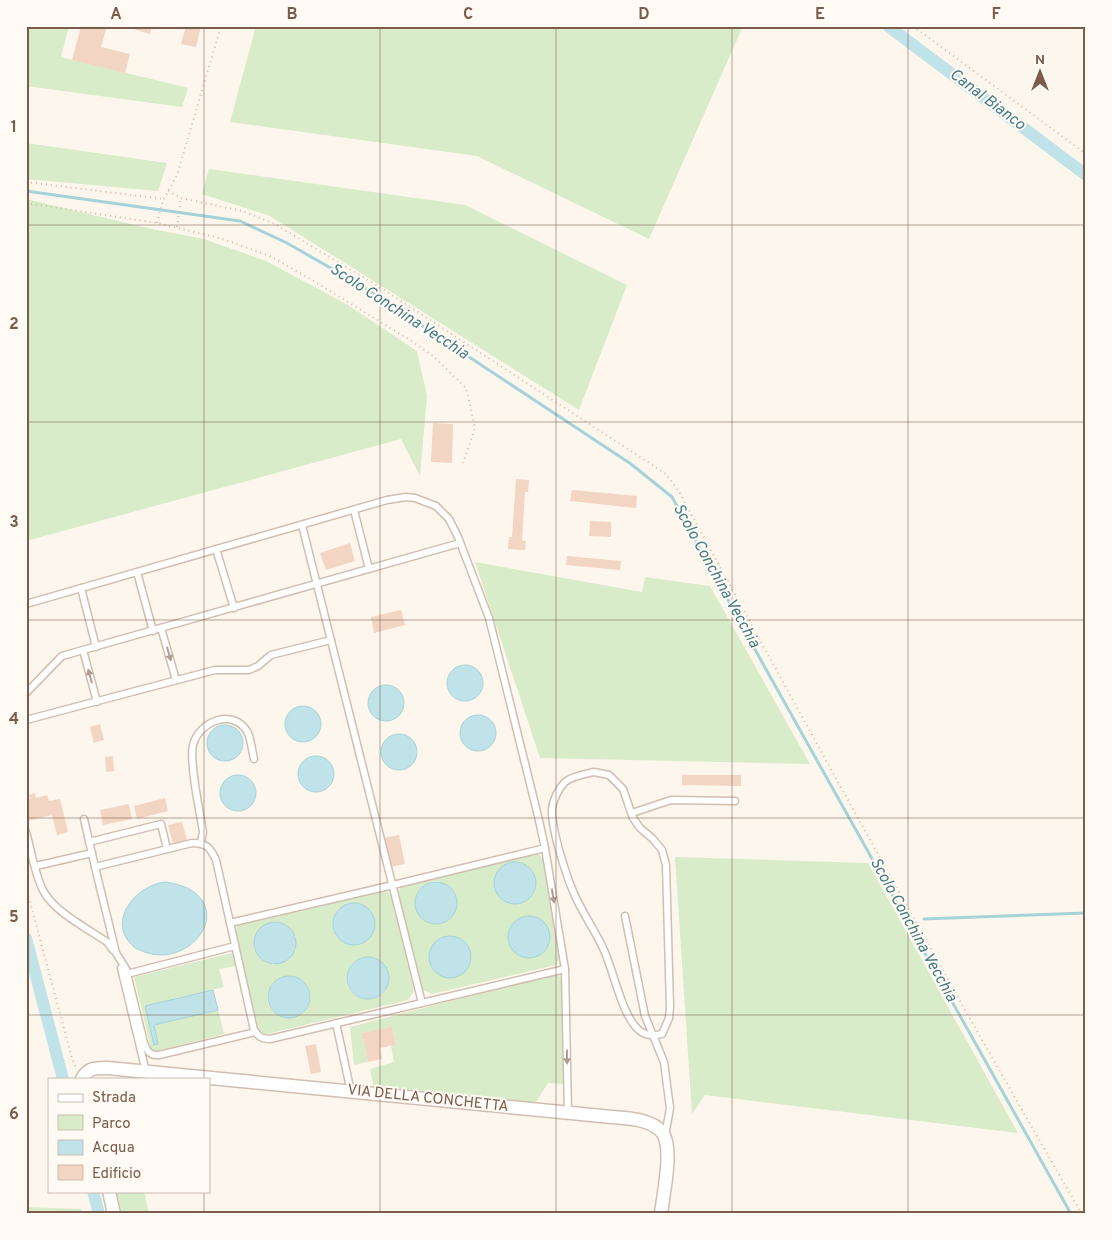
<svg xmlns="http://www.w3.org/2000/svg" width="1112" height="1240" font-family="Overpass,sans-serif">
  <style>
    .green { fill: #d8ecc9; fill-rule: evenodd }
    .water { fill: #bfe3e8; stroke: #a5d3da }
    .lines { fill: none; stroke-linecap: round; stroke-linejoin: round }
    .stream { stroke: #a5d3da; stroke-width: 3 }
    .canal { stroke: #bfe3e8; stroke-width: 12 }
    .building { fill: #f3d5c3 }
    .lane-casing { stroke: #d1beb0; stroke-width: 9 }
    .street-casing { stroke: #d1beb0; stroke-width: 15 }
    .path { stroke: #d9b8a5; stroke-width: 2; stroke-dasharray: 1 4; stroke-linecap: butt }
    .lane { stroke: #fff; stroke-width: 6 }
    .street { stroke: #fff; stroke-width: 12 }
    .oneway { fill: #af9d94 }
    .grid { fill: none; stroke: #7a5c4d; stroke-width: 1; stroke-opacity: 0.55 }
    .labels { text-anchor: middle; dominant-baseline: central; stroke-width: 4; stroke-linejoin: round; paint-order: stroke }
    .street-label { font-size: 15px; fill: #7a5c4d; stroke: #fffaf3 }
    .water-label { font-size: 16px; font-style: italic; fill: #437c86; stroke: #fffaf3 }
    .neatline { fill: none; stroke: #7a5c4d; stroke-width: 2 }
    .grid-label { font-size: 16px; text-anchor: middle; font-weight: bold; fill: #7a5c4d }
  </style>
  <rect width="100%" height="100%" fill="#fdf6ec"/>
  <g class="green">
    <path d="M26,26H69L61,57L188,88L182,107L26,86Z"/>
    <path d="M256,26H743L649,239L477,156L230,122Z"/>
    <path d="M26,143L167,163L158,191L26,179Z"/>
    <path d="M209,169L465,205L627,285L579,410L270,216L202,194Z"/>
    <path d="M26,199L152,229L204,239L266,261L348,305L417,351L427,396L420,476L401,439L26,541Z"/>
    <path d="M475,562L642,592L645,577L710,586L810,764L540,758Z"/>
    <path d="M537,853L545,860L560,957L556,965L432,994L423,990L398,892L402,886ZM527,865L535,876L532,896C519,909 501,905 494,887ZM434,881C462,883 466,921 435,924L415,900C418,889 423,884 434,881Z"/>
    <path d="M675,857L868,863L1018,1133L705,1095L692,1114Z"/>
    <path d="M386,890L391,895L414,991L408,1000L263,1035L258,1027L236,937V928L241,923ZM339,908L371,910L375,923L360,944C336,947 325,927 339,908ZM267,924L296,936V950L274,965C251,960 247,937 267,924ZM353,962L388,971C396,1017 325,1000 353,962ZM274,982L309,990C317,1036 246,1019 274,982Z"/>
    <path d="M232,953L236,966L219,969L224,987L145,1006L158,1043L153,1025L218,1010L224,1034L157,1051L151,1049L134,977Z"/>
    <path d="M554,974L560,977L563,983L564,1084L548,1083L534,1105L374,1088L370,1069L394,1062L391,1046L396,1044L392,1027L362,1033L368,1062L354,1065L350,1027Z"/>
    <path d="M116,1191H144L149,1214H122Z"/>
    <path d="M26,1207L81,1209L83,1214H26Z"/>
  </g>
  <g class="water">
    <circle cx="465" cy="683" r="18"/>
    <circle cx="386" cy="703" r="18"/>
    <circle cx="303" cy="724" r="18"/>
    <circle cx="478" cy="733" r="18"/>
    <circle cx="225" cy="743" r="18"/>
    <circle cx="399" cy="752" r="18"/>
    <circle cx="316" cy="774" r="18"/>
    <circle cx="238" cy="793" r="18"/>
    <circle cx="515" cy="883" r="21"/>
    <circle cx="436" cy="903" r="21"/>
    <path d="M166,882C176,884 186,886 194,892C227,917 190,962 152,954C144,952 136,950 131,944C107,919 138,884 166,882Z"/>
    <circle cx="354" cy="924" r="21"/>
    <circle cx="529" cy="937" r="21"/>
    <circle cx="275" cy="943" r="21"/>
    <circle cx="450" cy="957" r="21"/>
    <circle cx="368" cy="978" r="21"/>
    <circle cx="289" cy="997" r="21"/>
    <path d="M213,990L218,1010L154,1025L158,1044L154,1045L145,1006Z"/>
  </g>
  <g class="lines">
    <g class="stream">
      <path d="M26,191L240,221L287,243L362,286L631,464L672,497L763,664L1071,1214"/>
      <path d="M924,919L1086,913"/>
    </g>
    <g class="canal">
      <path d="M888,26L1086,175"/>
      <path d="M26,938L63,1079"/>
      <path d="M93,1191L99,1214"/>
    </g>
  </g>
  <g class="building">
    <path d="M81,26H107L101,47L130,54L125,73L72,60Z"/>
    <path d="M123,26H152L150,34Z"/>
    <path d="M186,26H201L196,47L181,44Z"/>
    <path d="M433,423L453,424L452,463L431,462Z"/>
    <path d="M516,479L529,480L528,492H525L522,541H526L525,550L508,549L509,537H512Z"/>
    <path d="M572,490L637,496L636,508L570,501Z"/>
    <path d="M590,521L611,522V537L589,536Z"/>
    <path d="M350,543L355,561L326,570L320,553Z"/>
    <path d="M567,556L621,561L620,570L566,565Z"/>
    <path d="M401,610L405,625L374,633L371,617Z"/>
    <path d="M100,724L104,740L94,743L90,727Z"/>
    <path d="M113,756L114,771L106,772L105,757Z"/>
    <path d="M682,775H741V786L682,785Z"/>
    <path d="M35,793L36,798L47,795L49,801L60,799L68,832L57,835L52,815L27,821L26,800L30,799L29,795Z"/>
    <path d="M165,798L168,811L137,819L134,806Z"/>
    <path d="M129,804L132,819L103,825L100,810Z"/>
    <path d="M182,822L187,840L173,844L168,825Z"/>
    <path d="M399,835L405,864L390,867L384,838Z"/>
    <path d="M392,1027L396,1045L380,1048L382,1059L368,1062L362,1033Z"/>
    <path d="M316,1044L321,1072L311,1074L305,1046Z"/>
  </g>
  <g class="lines">
    <g class="lane-casing">
      <g id="lane">
        <path d="M354,510L369,569"/>
        <path d="M302,525L422,1003"/>
        <path d="M216,549L234,608"/>
        <path d="M137,572L153,631"/>
        <path d="M81,588L96,647"/>
        <path d="M26,604L387,500L406,497L415,498L436,506L449,519L458,537L489,618L538,816L545,848L565,969L568,1113"/>
        <path d="M161,628L176,680"/>
        <path d="M83,650L97,702"/>
        <path d="M26,693L62,656L460,543"/>
        <path d="M26,720L215,670H249L258,666L271,655L331,640"/>
        <path d="M594,772L609,775L623,789L633,818L640,828L653,839L662,850L666,865L670,1007L669,1018L662,1034C651,1037 642,1035 635,1026C621,1010 613,969 603,948C595,931 584,915 576,898C567,879 551,829 552,809C553,800 558,789 565,782C572,776 585,774 594,772Z"/>
        <path d="M632,813L671,800L735,801"/>
        <path d="M84,819L95,867L192,843C206,843 210,847 216,860L254,1030C259,1037 262,1039 270,1039L565,969"/>
        <path d="M26,832C31,849 35,877 44,892C55,912 88,929 107,942L113,950"/>
        <path d="M89,842L161,824L167,849"/>
        <path d="M201,843L203,832C200,813 189,762 193,745C199,721 234,707 248,733C251,740 252,751 254,759"/>
        <path d="M36,866L92,853"/>
        <path d="M95,867L116,953L126,969L144,1043C147,1051 150,1056 159,1055L256,1032"/>
        <path d="M625,916L645,1016L664,1062L670,1108L665,1136"/>
        <path d="M230,923L393,885L545,848"/>
        <path d="M121,968L146,1072"/>
        <path d="M127,974L235,946"/>
        <path d="M336,1023L351,1092"/>
      </g>
    </g>
    <g class="street-casing">
      <g id="street">
        <path d="M82,1079C88,1067 96,1068 108,1068L602,1116C620,1118 649,1117 662,1132C674,1147 663,1195 661,1214"/>
        <path d="M109,1191L114,1214"/>
      </g>
    </g>
    <g class="path">
      <path d="M913,26L1086,154"/>
      <path d="M26,182L164,199"/>
      <path d="M168,191L181,198L242,211L273,223L378,286L666,474L678,490C810,732 943,975 1082,1214"/>
      <path d="M26,203L157,223L219,238L270,256L307,277L410,340L433,356L466,388L475,428L463,463"/>
      <path d="M157,223L163,201L177,175L221,26"/>
      <path d="M177,227L181,198"/>
      <path d="M26,887L72,1058L76,1068"/>
    </g>
    <use href="#lane" class="lane"/>
    <use href="#street" class="street"/>
  </g>
  <defs><path id="oneway-solid" d="M-6-.8H1V-3.2L6.5 0L1 3.2V.8H-6Z" transform="scale(1.25)"/></defs>
  <g class="oneway">
    <use href="#oneway-solid" transform="translate(169 654) rotate(74)"/>
    <use href="#oneway-solid" transform="translate(90 676) rotate(-105)"/>
    <use href="#oneway-solid" transform="translate(553 896) rotate(81)"/>
    <use href="#oneway-solid" transform="translate(567 1057) rotate(89)"/>
  </g>
  <path class="grid" d="M204,26V1079M380,26V1214M556,26V1214M732,26V1214M908,26V1214M26,225H1086M26,422H1086M26,620H1086M26,818H1086M26,1015H1086M204,1191V1214"/>
  <g class="labels">
    <g class="street-label">
      <text transform="translate(428 1099) rotate(6)">VIA DELLA CONCHETTA</text>
    </g>
    <g class="water-label">
      <text transform="translate(987 100) rotate(37)">Canal Bianco</text>
      <text transform="translate(399 312) rotate(33)">Scolo Conchina Vecchia</text>
      <text transform="translate(716 576) rotate(61)">Scolo Conchina Vecchia</text>
      <text transform="translate(913 930) rotate(61)">Scolo Conchina Vecchia</text>
    </g>
  </g>
  <rect width="1112" height="1240" fill="none" stroke="#fffaf3" stroke-width="55"/>
  <rect x="48" y="1078" width="162" height="115" fill="#fffaf3" stroke="#cabbb1"/>
  <rect x="58" y="1094" width="25" height="8" fill="#ffffff" stroke="#cabbb1"/>
  <text x="92" y="1102" font-size="15" fill="#7a5c4d">Strada</text>
  <rect x="58" y="1115" width="25" height="15" fill="#d8ecc9" stroke="#cabbb1"/>
  <text x="92" y="1128" font-size="15" fill="#7a5c4d">Parco</text>
  <rect x="58" y="1140" width="25" height="15" fill="#bfe3e8" stroke="#cabbb1"/>
  <text x="92" y="1152" font-size="15" fill="#7a5c4d">Acqua</text>
  <rect x="58" y="1165" width="25" height="15" fill="#f3d5c3" stroke="#cabbb1"/>
  <text x="92" y="1178" font-size="15" fill="#7a5c4d">Edificio</text>
  <g transform="translate(1040 72)" stroke="#fffaf3" stroke-width="4" paint-order="stroke">
  <path d="M0-4L9 19L0 12L-9 19Z" fill="#7a5c4d"/>
  <text y="-8" font-size="14" font-weight="bold" text-anchor="middle" fill="#7a5c4d">N</text>
  </g>
  <rect x="28" y="28" width="1056" height="1184" class="neatline"/>
  <g class="grid-label">
    <text x="116" y="19">A</text>
    <text x="292" y="19">B</text>
    <text x="468" y="19">C</text>
    <text x="644" y="19">D</text>
    <text x="820" y="19">E</text>
    <text x="996" y="19">F</text>
    <text x="14" y="132">1</text>
    <text x="14" y="329">2</text>
    <text x="14" y="527">3</text>
    <text x="14" y="724">4</text>
    <text x="14" y="922">5</text>
    <text x="14" y="1119">6</text>
  </g>
</svg>
